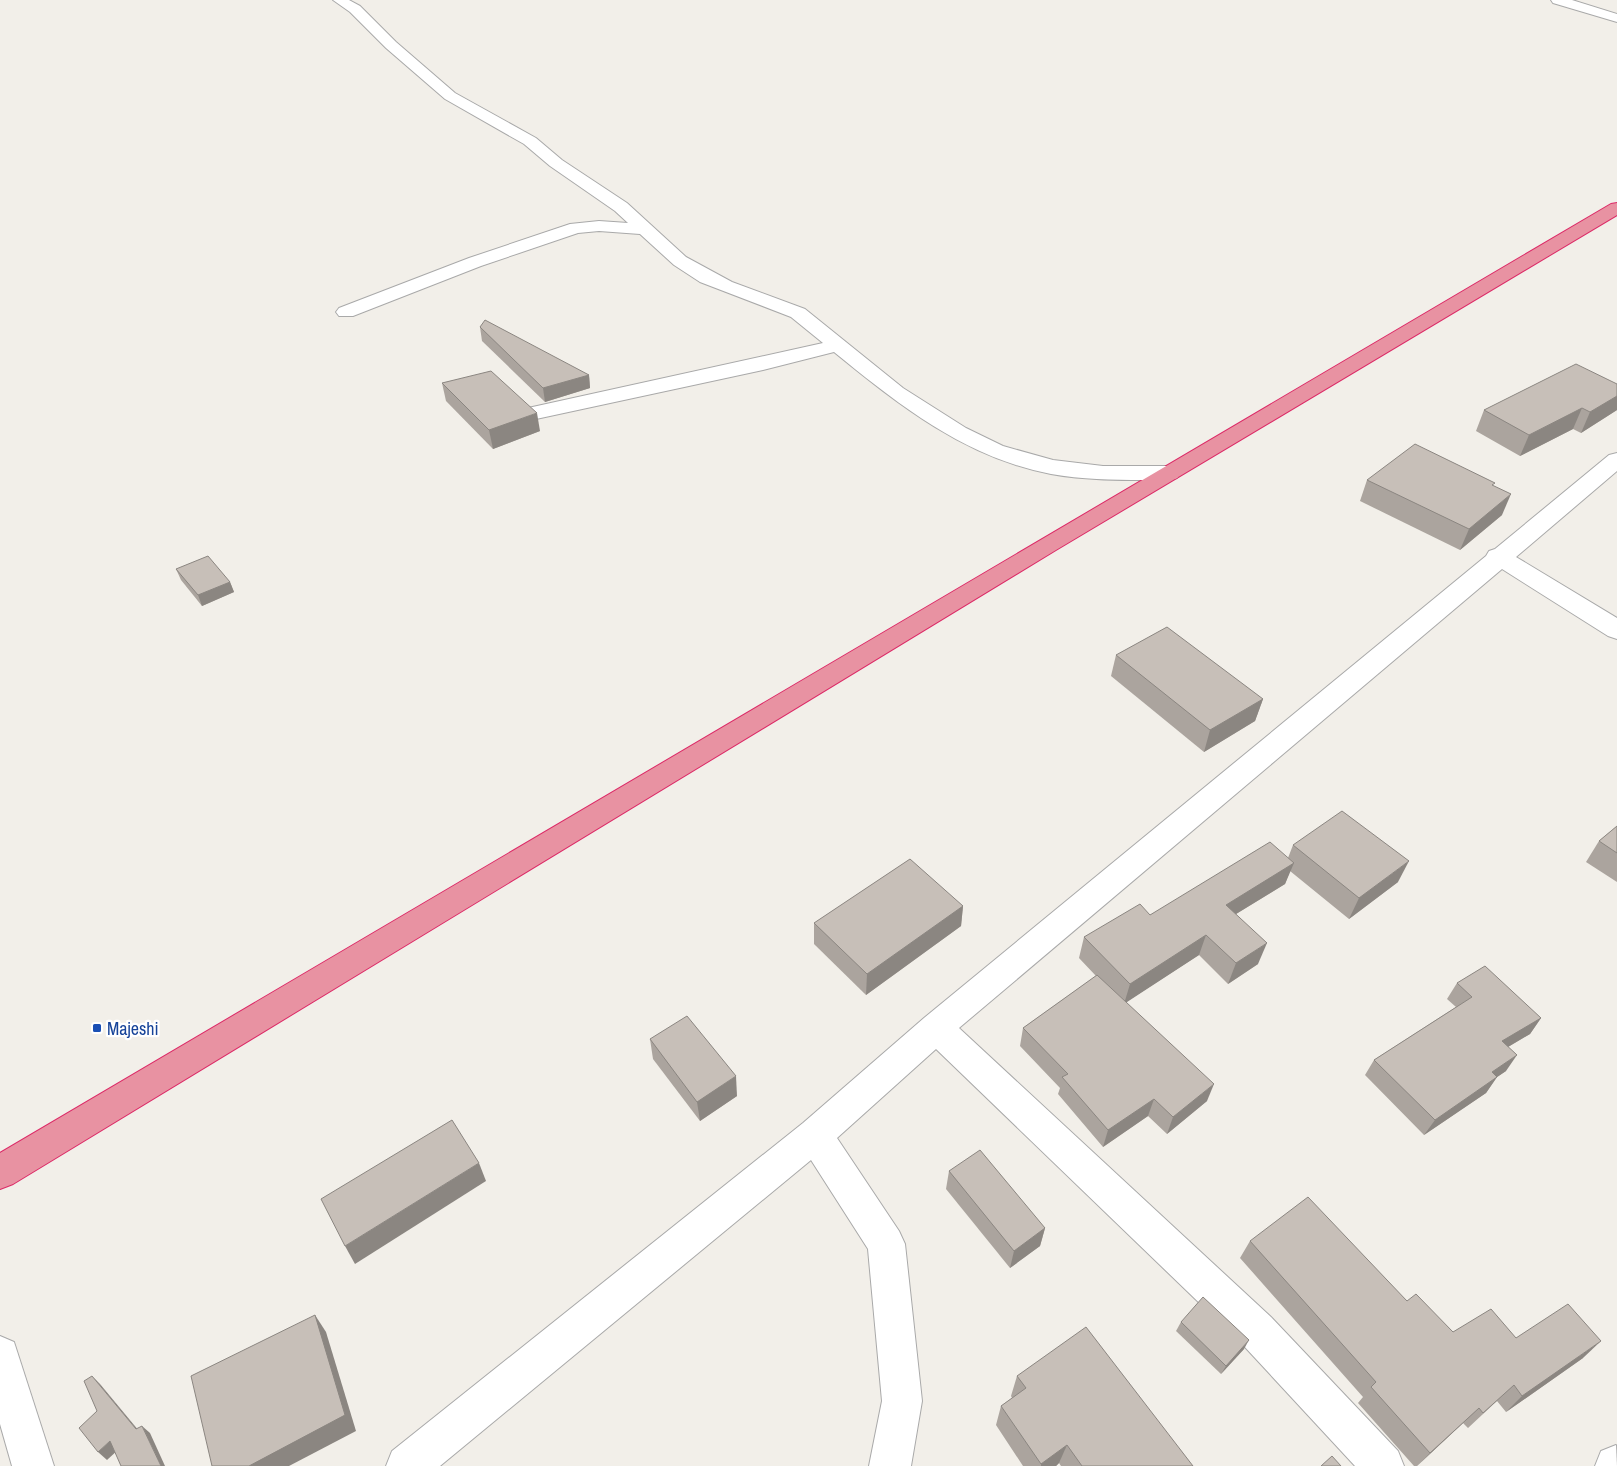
<svg xmlns="http://www.w3.org/2000/svg" width="1617" height="1466" font-family="'Archivo Narrow',sans-serif">
  <style>
    .lines { fill: none; stroke-linecap: round; stroke-linejoin: round }
    .street-casing { stroke: #a9a9a9; stroke-width: 2 }
    .highway-casing { stroke: #dc2a67; stroke-width: 2 }
    .street { fill: #fff; fill-rule: evenodd }
    .highway { fill: #e892a2; fill-rule: evenodd }
    .wall { fill: #aba49e }
    .shaded-wall { fill: #8b8681 }
    .building { fill: #c7bfb8; stroke: #8b8681 }
    .transit-dot { fill: #1a4fb4; stroke: #fff; stroke-width: 2 }
    .labels { text-anchor: middle; dominant-baseline: central; stroke-width: 4.5; stroke-linejoin: round; paint-order: stroke }
    .near-transit-label { font-size: 18px; fill: #164399; stroke: #fff; text-anchor: start }
  </style>
  <rect width="100%" height="100%" fill="#f2efe9"/>
  <g class="lines">
    <g class="street-casing">
      <g id="street">
        <path d="M333,0H349L360,6L396,42L455,93L536,138L562,160L627,203L686,257L732,282L805,309L903,388L966,428L1003,446L1053,460L1103,466H1169L1177,468L1180,473L1177,478L1169,480C1130,480 1090,481 1051,474C966,458 899,405 834,352L763,370L536,419L528,418L525,413L528,408L823,343L791,317L700,282L674,265L640,234L599,231L578,233L481,266L353,316H339L336,312L339,308L469,258L570,224L599,221L628,223L615,211L550,166L524,144L445,99L386,48L350,12Z"/>
        <path d="M1551,0H1572L1617,14V22L1553,3Z"/>
        <path d="M1617,453V471L1516,557L1617,618V639L1608,636L1502,569L959,1028L1271,1317L1398,1451L1404,1466H1355L1243,1345L936,1049L837,1138L899,1231L905,1244L922,1401L911,1466H869L882,1401L868,1249L811,1160L440,1466H386L392,1451L803,1123L924,1018L1486,556L1489,551L1495,549L1609,455Z"/>
        <path d="M0,1336L14,1342L54,1466H12L0,1424Z"/>
        <path d="M1616,1445L1617,1466H1595L1601,1451Z"/>
      </g>
    </g>
    <g class="highway-casing">
      <path id="highway" d="M1617,203V215L1056,550L13,1184L0,1189V1153L1611,204Z"/>
    </g>
    <use href="#street" class="street"/>
    <use href="#highway" class="highway"/>
  </g>
  <g class="wall">
    <path d="M480,327L589,375L590,388L545,402L482,341Z"/>
    <path d="M442,383L540,431L493,449L446,401Z"/>
    <path d="M1617,384V410L1581,433L1573,429L1520,456L1476,431L1484,410Z"/>
    <path d="M1367,480L1494,486L1502,515L1460,550L1360,501Z"/>
    <path d="M176,569L230,582L234,592L202,606L181,580Z"/>
    <path d="M1116,655L1263,699L1255,721L1204,752L1111,676Z"/>
    <path d="M1617,826V882L1586,862L1599,841Z"/>
    <path d="M1293,845L1398,882L1349,919L1290,871L1285,884L1236,914L1258,964L1228,984L1199,955L1126,1002L1207,1101L1167,1134L1148,1116L1103,1147L1058,1094L1060,1088L1020,1046L1023,1028L1096,976L1079,958L1084,937L1150,915L1288,858Z"/>
    <path d="M963,906L961,926L866,995L814,944V923Z"/>
    <path d="M1457,983L1541,1018L1530,1034L1508,1047L1506,1071L1497,1077L1486,1093L1424,1135L1365,1075L1374,1060L1456,1007L1447,999Z"/>
    <path d="M650,1039L737,1096L700,1121L653,1059Z"/>
    <path d="M949,1171L1045,1228L1040,1246L1010,1268L946,1189Z"/>
    <path d="M1250,1241L1407,1301L1453,1332L1516,1338L1583,1358L1506,1412L1497,1401L1468,1428L1463,1423L1417,1466H1414L1358,1403L1363,1397L1240,1258Z"/>
    <path d="M1181,1322L1244,1349L1221,1374L1176,1331Z"/>
    <path d="M1017,1376L1193,1466H1061L1059,1463L1056,1466H1023L996,1425L1001,1406L1012,1398L1011,1396Z"/>
  </g>
  <g class="shaded-wall">
    <path d="M589,375L590,388L545,402L543,388Z"/>
    <path d="M1617,396V410L1581,433L1590,412Z"/>
    <path d="M1582,408L1573,429L1520,456L1529,435Z"/>
    <path d="M537,413L540,431L493,449L489,430Z"/>
    <path d="M1511,494L1502,515L1460,550L1469,529Z"/>
    <path d="M230,582L234,592L202,606L198,595Z"/>
    <path d="M1263,699L1255,721L1204,752L1210,730Z"/>
    <path d="M1409,861L1398,882L1349,919L1359,898Z"/>
    <path d="M1294,863L1285,884L1218,925L1226,905Z"/>
    <path d="M963,906L961,926L866,995L867,974Z"/>
    <path d="M1206,935L1199,955L1124,1004L1130,984Z"/>
    <path d="M1267,943L1258,964L1228,984L1236,963Z"/>
    <path d="M1541,1018L1530,1034L1491,1057L1502,1041Z"/>
    <path d="M1517,1055L1506,1071L1481,1088L1492,1072Z"/>
    <path d="M736,1076L737,1096L700,1121L697,1102Z"/>
    <path d="M1497,1077L1486,1093L1424,1135L1435,1120Z"/>
    <path d="M1214,1084L1207,1101L1167,1134L1173,1117Z"/>
    <path d="M1154,1099L1148,1116L1103,1147L1108,1130Z"/>
    <path d="M479,1163L486,1181L355,1264L345,1246Z"/>
    <path d="M1045,1228L1040,1246L1010,1268L1014,1251Z"/>
    <path d="M315,1315L326,1332L356,1431L289,1466H249Z"/>
    <path d="M1249,1340L1244,1349L1221,1374L1226,1366Z"/>
    <path d="M1601,1341L1583,1358L1506,1412L1522,1396Z"/>
    <path d="M92,1376L100,1384L144,1437L136,1429Z"/>
    <path d="M1479,1408L1463,1423L1417,1466L1430,1453Z"/>
    <path d="M142,1426L150,1433L165,1466H161Z"/>
    <path d="M110,1441L119,1449L107,1460L98,1452Z"/>
    <path d="M1067,1445L1059,1463L1056,1466H1041V1464Z"/>
  </g>
  <g class="building">
    <path d="M485,320L589,375L543,388L480,327Z"/>
    <path d="M1576,364L1617,384V396L1590,412L1582,408L1529,435L1484,410Z"/>
    <path d="M491,371L537,413L489,430L442,383Z"/>
    <path d="M1415,444L1495,483L1492,485L1511,494L1469,529L1367,480Z"/>
    <path d="M208,556L230,582L198,595L176,569Z"/>
    <path d="M1167,627L1263,699L1210,730L1116,655Z"/>
    <path d="M1342,811L1409,861L1359,898L1293,845Z"/>
    <path d="M1617,826V853L1599,841Z"/>
    <path d="M1270,842L1294,863L1226,905L1267,943L1236,963L1206,935L1130,984L1084,937L1140,904L1150,915Z"/>
    <path d="M910,859L963,906L867,974L814,923Z"/>
    <path d="M1485,966L1541,1018L1502,1041L1517,1055L1492,1072L1497,1077L1435,1120L1374,1060L1472,997L1457,983Z"/>
    <path d="M1097,975L1214,1084L1173,1117L1154,1099L1108,1130L1062,1077L1068,1074L1023,1028Z"/>
    <path d="M687,1016L736,1076L697,1102L650,1039Z"/>
    <path d="M452,1120L479,1163L345,1246L321,1199Z"/>
    <path d="M980,1150L1045,1228L1014,1251L949,1171Z"/>
    <path d="M1308,1197L1407,1301L1416,1294L1453,1332L1491,1309L1516,1338L1568,1304L1601,1341L1522,1396L1514,1385L1483,1413L1479,1408L1430,1453L1371,1387L1376,1382L1250,1241Z"/>
    <path d="M1203,1297L1249,1340L1226,1366L1181,1322Z"/>
    <path d="M315,1315L345,1415L249,1466H212L191,1376Z"/>
    <path d="M1086,1327L1193,1466H1082L1067,1445L1041,1464L1001,1406L1026,1388L1017,1376Z"/>
    <path d="M92,1376L136,1429L142,1426L161,1466H121L110,1441L98,1452L79,1428L97,1411L84,1381Z"/>
    <path d="M1332,1456L1341,1466H1321Z"/>
  </g>
  <rect class="transit-dot" x="92" y="1023" width="10" height="10" rx="2.5"/>
  <g class="labels">
    <g class="near-transit-label">
      <text x="107" y="1028">Majeshi</text>
    </g>
  </g>
</svg>
